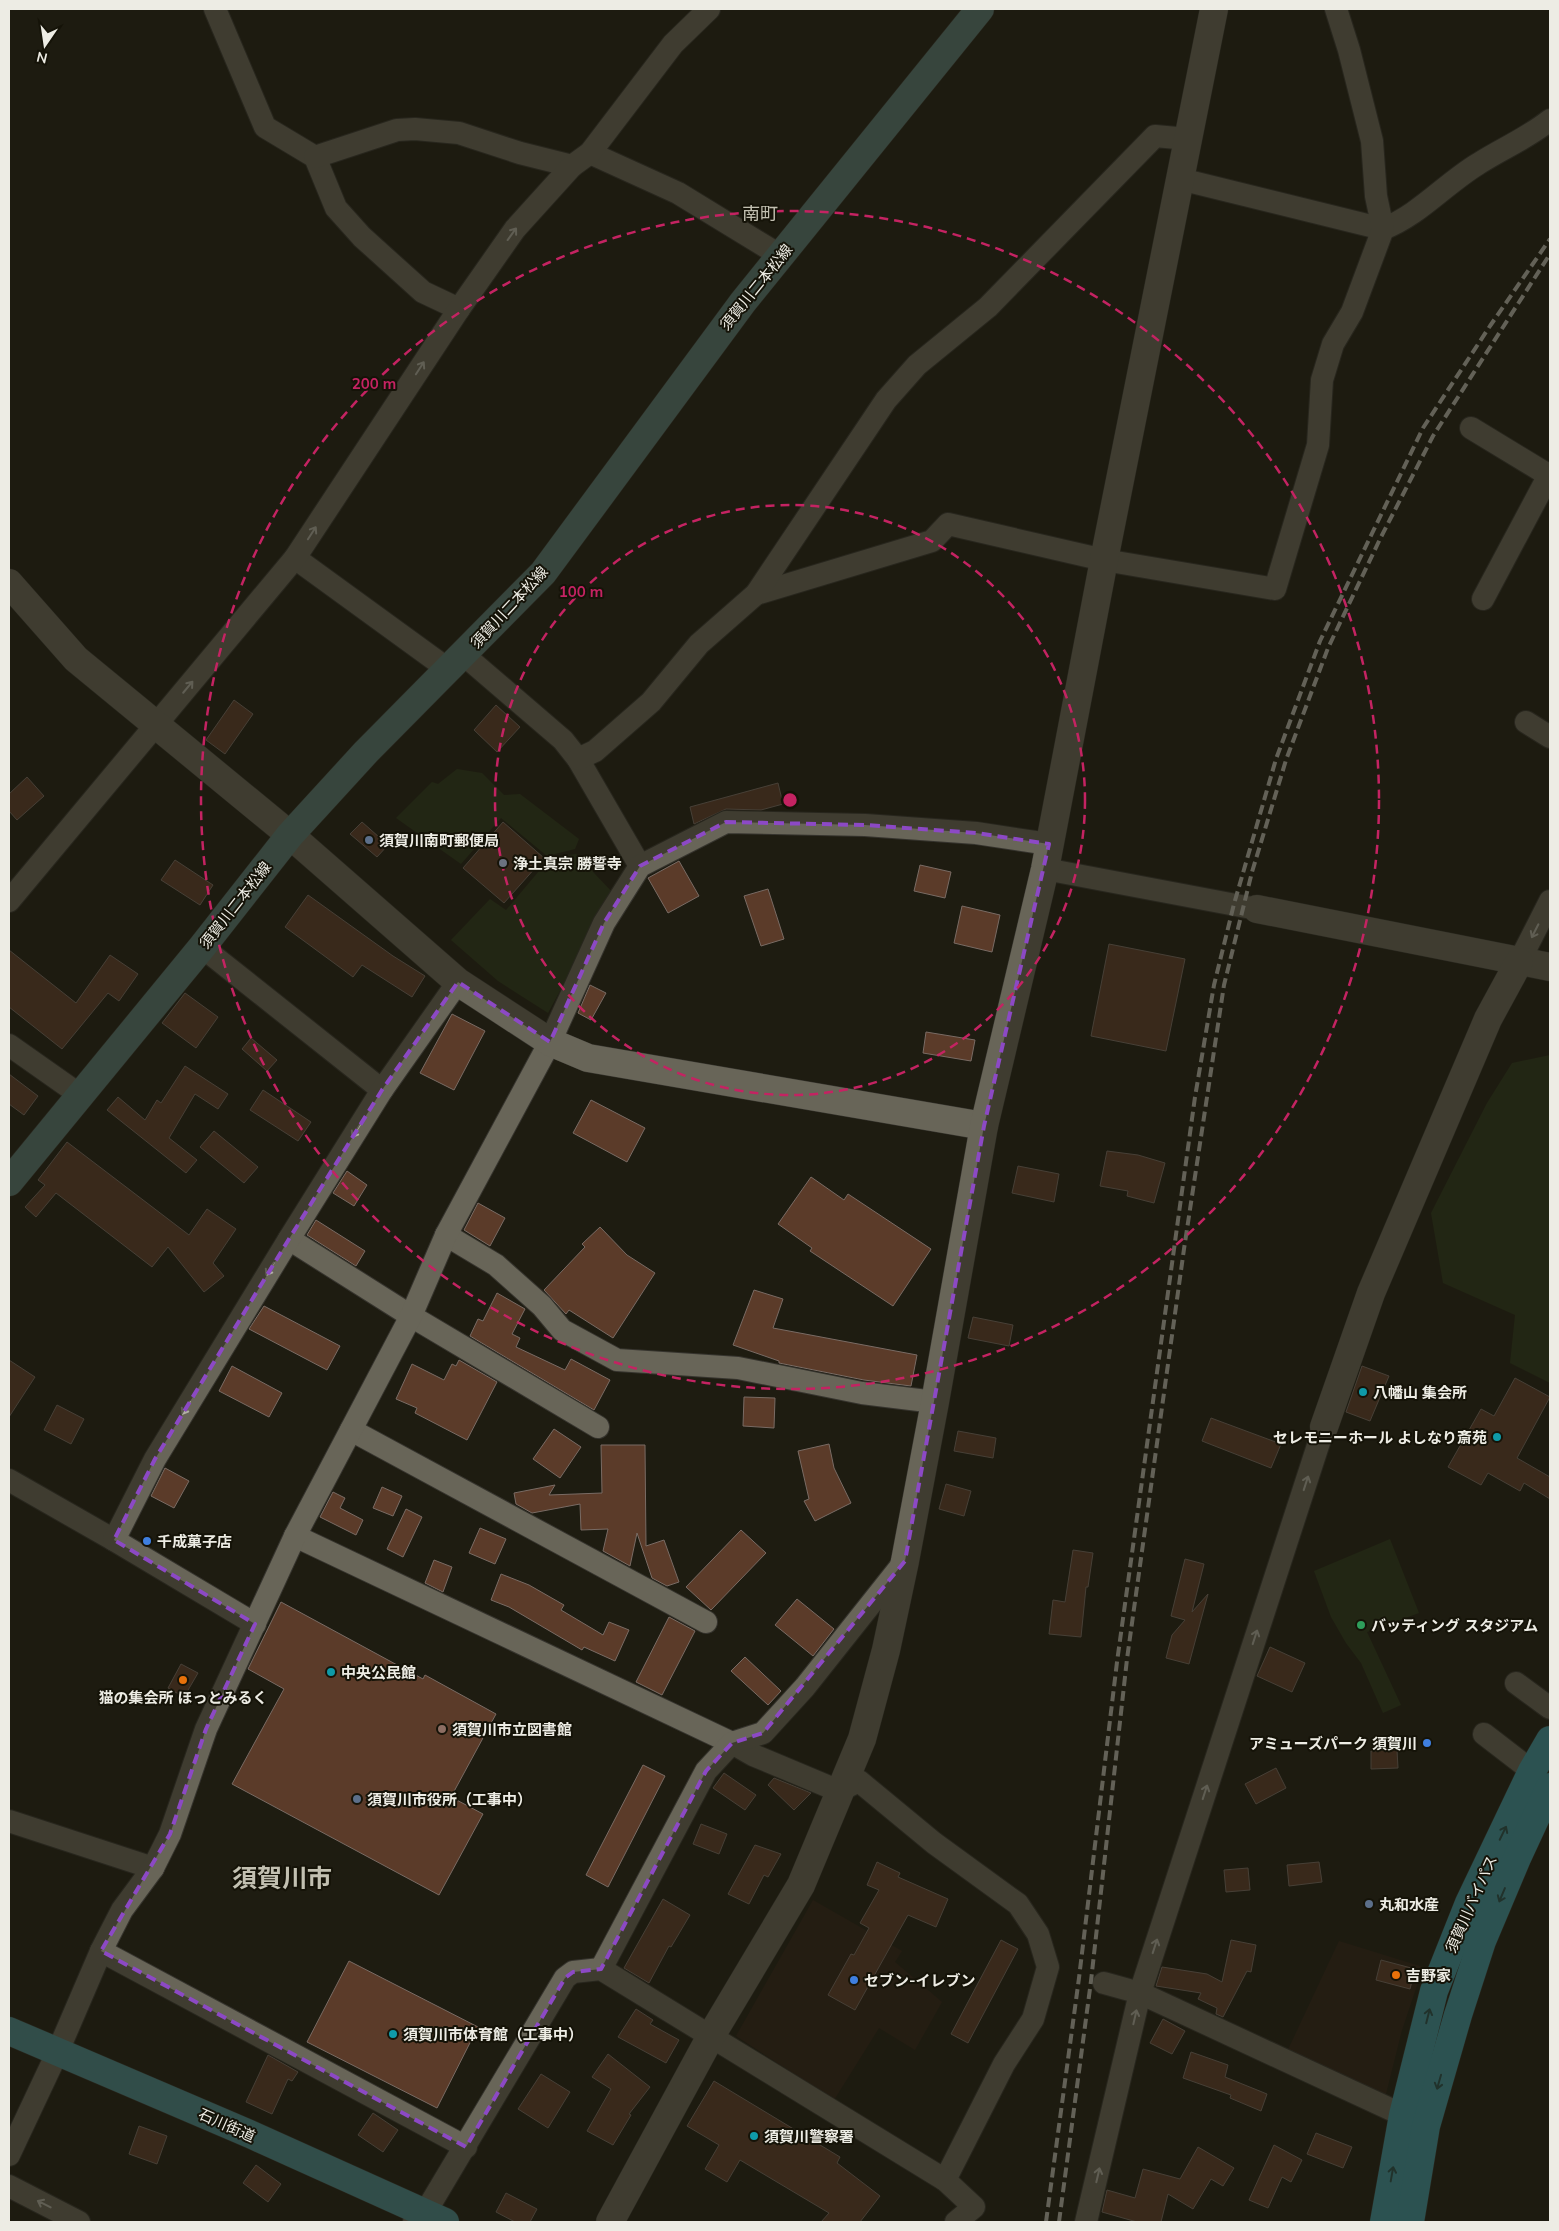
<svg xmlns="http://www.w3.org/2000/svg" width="1559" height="2231" font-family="Mulish,'Noto Sans JP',sans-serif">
	<rect width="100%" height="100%" fill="#1e1c11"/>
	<g fill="#2e1f15">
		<polygon points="813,1900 902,1951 895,1962 942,2002 915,2050 879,2028 834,2100 736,2036"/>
		<polygon points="1339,1941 1423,1967 1402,2030 1384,2102 1286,2054"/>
	</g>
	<g fill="#293419">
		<polygon points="457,769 482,773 504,795 520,794 579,839 575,849 547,856 501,818 461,864 396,818 432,782 438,784"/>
		<polygon points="576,854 613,893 548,1013 498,981 451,940 490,899 506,910 550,858"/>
		<polygon points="1550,1055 1550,1383 1510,1363 1515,1315 1443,1283 1431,1213 1487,1103 1512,1063"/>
		<polygon points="1390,1539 1419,1613 1367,1632 1401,1705 1383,1713 1361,1663 1346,1643 1331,1617 1314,1571"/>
	</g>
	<g fill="#5b3b29" stroke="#796b64">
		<polygon points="234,700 253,714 225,754 206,740"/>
		<polygon points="496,705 520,727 497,752 474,730"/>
		<polygon points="27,777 44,796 17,820 9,811 9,794"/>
		<polygon points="778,783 783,804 761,810 726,809 694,824 690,807"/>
		<polygon points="362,822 388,845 377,857 350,834"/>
		<polygon points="503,822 544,858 504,903 463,868"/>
		<polygon points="175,860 213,885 200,905 161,880"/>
		<polygon points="679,861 699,896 668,913 648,878"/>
		<polygon points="920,865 951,872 945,898 914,891"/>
		<polygon points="768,889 784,939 761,946 744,896"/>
		<polygon points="308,895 393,956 425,976 412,997 362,965 353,977 285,927"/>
		<polygon points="962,906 1000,915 992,952 954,943"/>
		<polygon points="1109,944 1185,959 1166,1051 1091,1036"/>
		<polygon points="9,950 76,1003 110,955 138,974 119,1001 108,993 62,1049 9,1007"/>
		<polygon points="590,985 606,993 591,1020 578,1013"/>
		<polygon points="185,993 218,1017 196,1048 162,1023"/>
		<polygon points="452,1014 485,1031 454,1090 420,1073"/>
		<polygon points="926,1032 975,1040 971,1061 923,1053"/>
		<polygon points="251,1038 277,1060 267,1071 242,1049"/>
		<polygon points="185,1066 228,1094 218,1109 195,1094 169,1138 197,1160 186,1173 107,1110 118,1097 145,1120 157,1100 161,1103"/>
		<polygon points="9,1074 38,1096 24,1115 9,1104"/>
		<polygon points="263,1090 311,1122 298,1141 250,1110"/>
		<polygon points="591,1100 645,1128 627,1162 573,1133"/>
		<polygon points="214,1131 258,1167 244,1183 200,1147"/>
		<polygon points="67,1142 189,1235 207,1209 236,1229 213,1263 224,1276 204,1292 168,1247 152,1267 56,1193 36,1217 25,1207 45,1185 38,1180"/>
		<polygon points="1107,1151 1138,1155 1165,1163 1154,1203 1127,1196 1128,1191 1100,1186"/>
		<polygon points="1018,1166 1059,1174 1054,1202 1012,1193"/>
		<polygon points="347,1171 367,1185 354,1206 333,1193"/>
		<polygon points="811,1177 844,1200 848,1194 931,1249 893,1306 810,1251 812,1248 778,1224"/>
		<polygon points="478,1203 505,1218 490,1246 464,1230"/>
		<polygon points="316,1220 365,1251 356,1266 307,1235"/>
		<polygon points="600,1227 627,1255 655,1273 613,1338 569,1310 566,1314 544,1290 585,1247 582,1244"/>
		<polygon points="754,1290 783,1299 773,1328 917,1355 911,1386 864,1380 779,1363 779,1361 733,1345"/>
		<polygon points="497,1293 525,1309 512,1334 520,1338 516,1347 565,1370 571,1359 610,1380 594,1410 470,1336 478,1319 483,1321"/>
		<polygon points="264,1306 340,1346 327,1370 249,1329"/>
		<polygon points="973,1317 1013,1325 1009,1346 968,1338"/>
		<polygon points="9,1360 35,1377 9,1417"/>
		<polygon points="459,1360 497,1382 467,1440 415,1413 417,1408 396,1399 412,1364 444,1380 452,1364 456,1366"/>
		<polygon points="232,1366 282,1393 269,1417 219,1391"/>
		<polygon points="1362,1366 1389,1376 1370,1421 1346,1412"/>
		<polygon points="1515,1378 1550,1397 1517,1458 1550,1477 1550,1499 1524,1483 1520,1491 1488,1473 1481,1485 1448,1467 1481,1409 1494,1416"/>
		<polygon points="744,1397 775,1398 774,1428 743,1426"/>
		<polygon points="57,1405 84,1419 71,1444 44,1430"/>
		<polygon points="1211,1418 1281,1444 1271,1468 1202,1441"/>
		<polygon points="554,1429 581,1447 560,1478 533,1459"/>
		<polygon points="958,1431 996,1438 993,1458 954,1451"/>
		<polygon points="829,1444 834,1468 851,1503 815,1521 804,1501 809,1499 798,1451"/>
		<polygon points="601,1445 645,1445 646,1546 664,1540 679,1582 667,1586 652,1578 637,1533 630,1566 603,1551 608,1529 581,1530 580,1504 532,1513 516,1504 514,1493 555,1485 549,1495 602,1493"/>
		<polygon points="165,1468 189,1481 174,1508 151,1496"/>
		<polygon points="946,1484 971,1491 964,1516 939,1509"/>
		<polygon points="382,1487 402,1496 393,1516 373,1508"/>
		<polygon points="333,1492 345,1498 340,1508 363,1520 356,1535 320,1517"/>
		<polygon points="406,1509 422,1517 403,1557 387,1549"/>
		<polygon points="480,1528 506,1539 495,1564 469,1553"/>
		<polygon points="741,1530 766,1553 711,1610 686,1587"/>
		<polygon points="1073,1550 1093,1553 1088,1587 1086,1587 1081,1637 1049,1634 1053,1600 1065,1602"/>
		<polygon points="1185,1559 1204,1564 1192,1612 1208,1594 1189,1664 1166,1658 1172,1635 1185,1620 1171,1616"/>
		<polygon points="434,1560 452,1567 443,1592 425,1583"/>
		<polygon points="501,1574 529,1585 564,1605 561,1610 603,1635 609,1622 629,1630 615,1661 584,1647 582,1650 509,1607 491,1600"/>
		<polygon points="797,1599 834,1629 813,1656 775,1625"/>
		<polygon points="281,1602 423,1679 425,1675 496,1714 451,1797 483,1814 439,1895 232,1784 284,1689 248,1669"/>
		<polygon points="669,1617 695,1631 662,1695 636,1682"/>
		<polygon points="1270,1647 1305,1663 1292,1692 1257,1676"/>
		<polygon points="745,1657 781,1691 768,1705 731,1671"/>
		<polygon points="181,1664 198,1673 184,1697 168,1688"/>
		<polygon points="1397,1750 1398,1768 1371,1769 1371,1751"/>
		<polygon points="643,1765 665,1776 608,1887 586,1875"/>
		<polygon points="1276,1768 1286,1788 1256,1804 1245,1784"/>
		<polygon points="724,1773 756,1795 745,1810 713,1788"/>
		<polygon points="774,1778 811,1793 794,1810 768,1785"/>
		<polygon points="701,1824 727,1834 719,1854 693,1844"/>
		<polygon points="755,1845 781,1854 768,1877 764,1875 749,1904 728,1894"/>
		<polygon points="877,1862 900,1873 898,1877 948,1899 936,1927 908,1915 855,2010 828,1995 851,1954 854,1955 869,1928 860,1923 879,1890 867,1885"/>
		<polygon points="1319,1862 1322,1882 1289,1886 1287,1865"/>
		<polygon points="1248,1868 1250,1890 1226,1892 1224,1870"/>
		<polygon points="663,1899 690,1915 671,1947 669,1946 649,1983 624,1968"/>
		<polygon points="1001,1940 1018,1949 968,2043 951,2034"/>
		<polygon points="1231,1940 1256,1945 1251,1972 1247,1971 1223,2017 1216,2014 1217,2008 1198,1999 1201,1993 1156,1986 1162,1967 1207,1974 1222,1982"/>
		<polygon points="1381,1960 1415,1969 1410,1989 1376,1980"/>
		<polygon points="349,1961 478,2027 437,2108 307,2042"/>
		<polygon points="636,2009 653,2020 650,2024 679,2040 666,2063 618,2037"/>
		<polygon points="1163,2019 1185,2031 1172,2054 1150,2043"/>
		<polygon points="1191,2052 1228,2065 1225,2077 1267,2094 1261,2111 1230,2098 1231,2095 1183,2078"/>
		<polygon points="608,2054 650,2087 629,2114 631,2115 613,2145 587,2131 611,2089 592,2077"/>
		<polygon points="268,2055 298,2072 292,2081 288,2079 272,2114 246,2102"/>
		<polygon points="541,2074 570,2092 548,2128 518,2109"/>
		<polygon points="714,2081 840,2157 837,2163 880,2196 860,2222 821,2222 829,2213 740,2160 727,2182 705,2169 719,2145 687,2126"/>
		<polygon points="373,2113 398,2130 383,2152 358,2135"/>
		<polygon points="139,2126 167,2136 157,2164 129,2154"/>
		<polygon points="1316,2133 1352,2147 1343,2168 1307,2154"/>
		<polygon points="1274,2145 1302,2160 1291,2182 1282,2177 1268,2208 1249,2200"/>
		<polygon points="1198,2147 1234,2168 1223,2186 1211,2179 1193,2209 1168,2194 1161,2222 1137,2222 1102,2212 1107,2190 1135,2198 1143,2169 1180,2179"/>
		<polygon points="256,2165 281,2184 268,2202 243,2183"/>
		<polygon points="506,2193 537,2209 530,2222 515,2222 496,2212"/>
	</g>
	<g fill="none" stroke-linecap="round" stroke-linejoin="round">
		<g stroke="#36342e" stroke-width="24">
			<g id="minor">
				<polyline points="215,9 265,127 315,157 336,208 362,237 423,292 459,309"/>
				<polyline points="590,153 678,193 781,256"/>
				<polyline points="315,157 397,130 415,129 459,133 520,153 572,166"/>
				<path d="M 1180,179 L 1383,229 C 1419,215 1445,184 1478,164 C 1503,148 1526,139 1550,120"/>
				<polyline points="1471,428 1550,476"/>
				<polyline points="295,558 449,670"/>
				<polyline points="756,594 932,541 948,524 1104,560 1275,589 1318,445 1322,380 1333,344 1352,312 1383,229 1376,196 1372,141 1349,50 1336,9"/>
				<polyline points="1483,599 1549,475"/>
				<polyline points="464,655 563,740 578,759 640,866"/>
				<polyline points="1526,722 1550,737"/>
				<polyline points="578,759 595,751 651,702 699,644 756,594 886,400 917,365 988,307 1155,136 1188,139"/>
				<polyline points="1045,869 1257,909"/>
				<polyline points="9,901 295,558 459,309 515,229 572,166 590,153 673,44 709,9"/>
				<polyline points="202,947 382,1090"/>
				<polyline points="1519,962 1550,901"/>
				<polyline points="9,1045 80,1095"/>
				<polyline points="446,1235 496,1265 542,1306 562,1330 617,1360 738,1368 862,1393 935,1402"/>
				<polyline points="289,1239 411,1316 598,1427"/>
				<polyline points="351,1430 706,1622"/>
				<polyline points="9,1480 114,1540 255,1624"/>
				<polyline points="295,1536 732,1743 753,1755 839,1791 859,1781 934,1843 1018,1904 1038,1934 1048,1967 1033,2019 1004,2064 945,2180"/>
				<polyline points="114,1540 155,1459 289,1239 382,1090 458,982"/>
				<polyline points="1516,1683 1550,1708"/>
				<polyline points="1484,1734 1532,1771"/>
				<polyline points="9,1821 153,1868"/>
				<polyline points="101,1951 466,2147"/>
				<polyline points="601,1969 706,1771 732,1743 763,1733 805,1687 905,1561"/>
				<polyline points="1104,1983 1140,1993 1418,2122"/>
				<polyline points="9,2155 58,2051 101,1951 122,1910 153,1868 170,1834 206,1729 295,1536 411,1316 446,1235 550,1042 604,923 640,866 726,822 865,825 976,833 1049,844"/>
				<polyline points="9,2186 79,2222"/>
				<polyline points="414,2222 425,2213 565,1978 573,1972 601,1969 945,2180 974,2207 956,2222"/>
				<polyline points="1086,2222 1140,1993 1324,1427"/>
			</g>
		</g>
		<g stroke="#36342e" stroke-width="29">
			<g id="tertiary">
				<polyline points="9,583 76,659 290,835 458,982 550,1042 588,1058 984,1126"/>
				<polyline points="1257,909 1550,967"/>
				<polyline points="1324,1427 1371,1293 1488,1019 1519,962"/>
				<polyline points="610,2222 711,2036 801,1885 862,1739 886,1650 905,1561 935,1402 984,1126 1045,869 1104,560 1214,9"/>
			</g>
		</g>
		<g stroke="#36342e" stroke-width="29">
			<polyline id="secondary" points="9,1182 202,947 290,835 366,752 543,573 743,302 980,9"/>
		</g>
		<g stroke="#36342e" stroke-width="29">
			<polyline id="primary" points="9,2031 252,2135 445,2222"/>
		</g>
		<g stroke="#36342e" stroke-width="29">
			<g id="trunk">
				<polyline points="1384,2222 1403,2115 1434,1991 1469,1903 1532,1771 1550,1740"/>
				<polyline points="1410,2222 1426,2126 1458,2015 1482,1941 1517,1858 1550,1787"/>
			</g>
		</g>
		<use href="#minor" stroke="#686558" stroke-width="22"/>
		<use href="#tertiary" stroke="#686558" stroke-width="28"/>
		<use href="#secondary" stroke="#587873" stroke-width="28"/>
		<use href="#primary" stroke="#498a8f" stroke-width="28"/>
		<use href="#trunk" stroke="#3e96a1" stroke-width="28"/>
		<g stroke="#b8b7ae" stroke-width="4" stroke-dasharray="10 5" stroke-linecap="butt">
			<polyline points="1046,2222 1079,1978 1117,1662 1195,1097 1214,985 1234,904 1276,759 1320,641 1423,428 1490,326 1550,239"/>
			<polyline points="1059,2222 1091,1981 1127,1659 1184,1249 1224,985 1252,872 1286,760 1328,648 1380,539 1433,436 1550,254"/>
		</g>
	</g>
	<defs><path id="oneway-shaft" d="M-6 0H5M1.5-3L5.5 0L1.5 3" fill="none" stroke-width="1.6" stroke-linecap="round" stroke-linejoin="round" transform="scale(1.25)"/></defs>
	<g stroke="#b1afa5">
		<use href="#oneway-shaft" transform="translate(512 234) rotate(-54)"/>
		<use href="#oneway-shaft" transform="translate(420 368) rotate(-57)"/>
		<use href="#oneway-shaft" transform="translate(312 533) rotate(-57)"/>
		<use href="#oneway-shaft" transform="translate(188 687) rotate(-50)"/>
		<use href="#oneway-shaft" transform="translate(1535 931) rotate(117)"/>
		<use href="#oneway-shaft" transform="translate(356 1131) rotate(122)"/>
		<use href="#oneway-shaft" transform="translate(270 1269) rotate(121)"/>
		<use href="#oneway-shaft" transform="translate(186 1408) rotate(121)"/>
		<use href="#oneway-shaft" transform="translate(1306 1483) rotate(-72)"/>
		<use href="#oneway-shaft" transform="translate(1255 1637) rotate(-72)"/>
		<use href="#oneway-shaft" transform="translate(1205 1792) rotate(-72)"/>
		<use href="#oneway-shaft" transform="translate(1155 1946) rotate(-72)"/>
		<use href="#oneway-shaft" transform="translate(1135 2017) rotate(-77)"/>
		<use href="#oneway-shaft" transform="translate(1098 2175) rotate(-77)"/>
		<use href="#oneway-shaft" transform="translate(44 2204) rotate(-153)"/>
	</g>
	<g stroke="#274e4d">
		<use href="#oneway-shaft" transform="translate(1503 1833) rotate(-64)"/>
		<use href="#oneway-shaft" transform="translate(1502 1895) rotate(113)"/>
		<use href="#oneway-shaft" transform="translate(1428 2016) rotate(-76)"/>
		<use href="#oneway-shaft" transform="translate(1439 2082) rotate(106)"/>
		<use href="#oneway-shaft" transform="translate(1392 2174) rotate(-80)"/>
	</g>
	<path d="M0 0H1559V2231H0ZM 726,822 L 865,825 L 976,833 L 1049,844 L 984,1126 L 905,1561 L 763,1733 L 732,1743 L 706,1771 L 601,1969 L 573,1972 L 565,1978 L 466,2147 L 101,1951 L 170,1834 L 206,1729 L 255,1624 L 114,1540 L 155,1459 L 289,1239 L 382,1090 L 458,982 L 550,1042 L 604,923 L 640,866 Z" fill="#1e1c11" fill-opacity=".55" fill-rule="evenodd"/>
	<path fill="none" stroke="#8c49c5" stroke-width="4" stroke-dasharray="10 6" stroke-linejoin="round" d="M 726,822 L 865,825 L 976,833 L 1049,844 L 984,1126 L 905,1561 L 763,1733 L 732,1743 L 706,1771 L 601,1969 L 573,1972 L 565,1978 L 466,2147 L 101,1951 L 170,1834 L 206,1729 L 255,1624 L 114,1540 L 155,1459 L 289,1239 L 382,1090 L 458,982 L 550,1042 L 604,923 L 640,866 Z"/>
	<g fill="none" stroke="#c42362" stroke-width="2.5" stroke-dasharray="9 6">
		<circle cx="790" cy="800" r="295"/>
		<circle cx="790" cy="800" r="589"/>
	</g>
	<g fill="#5c6f8a" stroke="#151308" stroke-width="2">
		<circle cx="369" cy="840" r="5"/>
		<circle cx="357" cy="1799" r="5"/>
		<circle cx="1369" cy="1904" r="5"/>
	</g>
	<circle fill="#6b7280" stroke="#151308" stroke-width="2" cx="503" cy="863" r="5"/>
	<g fill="#0f9aa8" stroke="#151308" stroke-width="2">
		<circle cx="1363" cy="1392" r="5"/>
		<circle cx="1497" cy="1437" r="5"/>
		<circle cx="331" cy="1672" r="5"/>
		<circle cx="393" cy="2034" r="5"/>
		<circle cx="754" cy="2136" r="5"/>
	</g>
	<g fill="#3f7fe0" stroke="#151308" stroke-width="2">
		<circle cx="147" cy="1541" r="5"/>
		<circle cx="1427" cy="1743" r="5"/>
		<circle cx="854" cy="1980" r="5"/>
	</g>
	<circle fill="#2e9e5b" stroke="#151308" stroke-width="2" cx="1361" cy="1625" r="5"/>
	<g fill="#e8710a" stroke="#151308" stroke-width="2">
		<circle cx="183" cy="1680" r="5"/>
		<circle cx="1396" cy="1975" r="5"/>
	</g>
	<circle fill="#8d6e63" stroke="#151308" stroke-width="2" cx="442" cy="1729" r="5"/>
	<g text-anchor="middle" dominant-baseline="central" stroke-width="4" stroke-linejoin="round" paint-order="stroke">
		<g font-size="15" fill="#edece4" stroke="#151308">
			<text transform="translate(756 287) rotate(-51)">須賀川二本松線</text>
			<text transform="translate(509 607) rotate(-47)">須賀川二本松線</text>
			<text transform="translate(235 905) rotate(-52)">須賀川二本松線</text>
			<text transform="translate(1471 1904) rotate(-66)">須賀川バイパス</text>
			<text transform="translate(227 2125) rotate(24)">石川街道</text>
		</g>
		<g font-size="15" font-weight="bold" fill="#edece4" stroke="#151308" text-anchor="start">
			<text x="379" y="840">須賀川南町郵便局</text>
			<text x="513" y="863">浄土真宗 勝誓寺</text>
			<text x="1373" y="1392">八幡山 集会所</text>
			<text x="1487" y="1437" text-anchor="end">セレモニーホール よしなり斎苑</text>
			<text x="157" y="1541">千成菓子店</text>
			<text x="1371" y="1625">バッティング スタジアム</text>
			<text x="341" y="1672">中央公民館</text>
			<text x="183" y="1697" text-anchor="middle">猫の集会所 ほっとみるく</text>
			<text x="452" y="1729">須賀川市立図書館</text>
			<text x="1417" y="1743" text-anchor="end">アミューズパーク 須賀川</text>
			<text x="367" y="1799">須賀川市役所（工事中）</text>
			<text x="1379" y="1904">丸和水産</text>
			<text x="1406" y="1975">吉野家</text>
			<text x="864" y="1980">セブン-イレブン</text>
			<text x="403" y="2034">須賀川市体育館（工事中）</text>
			<text x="764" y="2136">須賀川警察署</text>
		</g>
		<g font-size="18" fill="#c2c0b1" stroke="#151308">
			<text x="760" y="213">南町</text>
		</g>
		<g font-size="25" font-weight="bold" fill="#c2c0b1" stroke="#151308">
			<text x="282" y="1877">須賀川市</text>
		</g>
	</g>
	<circle cx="790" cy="800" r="8" fill="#c42362" stroke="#151308" stroke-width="2.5"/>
	<g font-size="15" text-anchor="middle" font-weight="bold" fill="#c42362" stroke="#151308" stroke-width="4" stroke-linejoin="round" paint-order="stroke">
		<text x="374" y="389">200 m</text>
		<text x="581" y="597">100 m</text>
	</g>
	<rect width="1559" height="2231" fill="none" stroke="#edece4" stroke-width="20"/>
	<g transform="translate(45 45) rotate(193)" stroke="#151308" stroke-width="4" paint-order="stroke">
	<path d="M0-4L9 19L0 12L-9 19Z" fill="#edece4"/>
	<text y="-8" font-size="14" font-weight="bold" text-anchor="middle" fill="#edece4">N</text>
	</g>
</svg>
